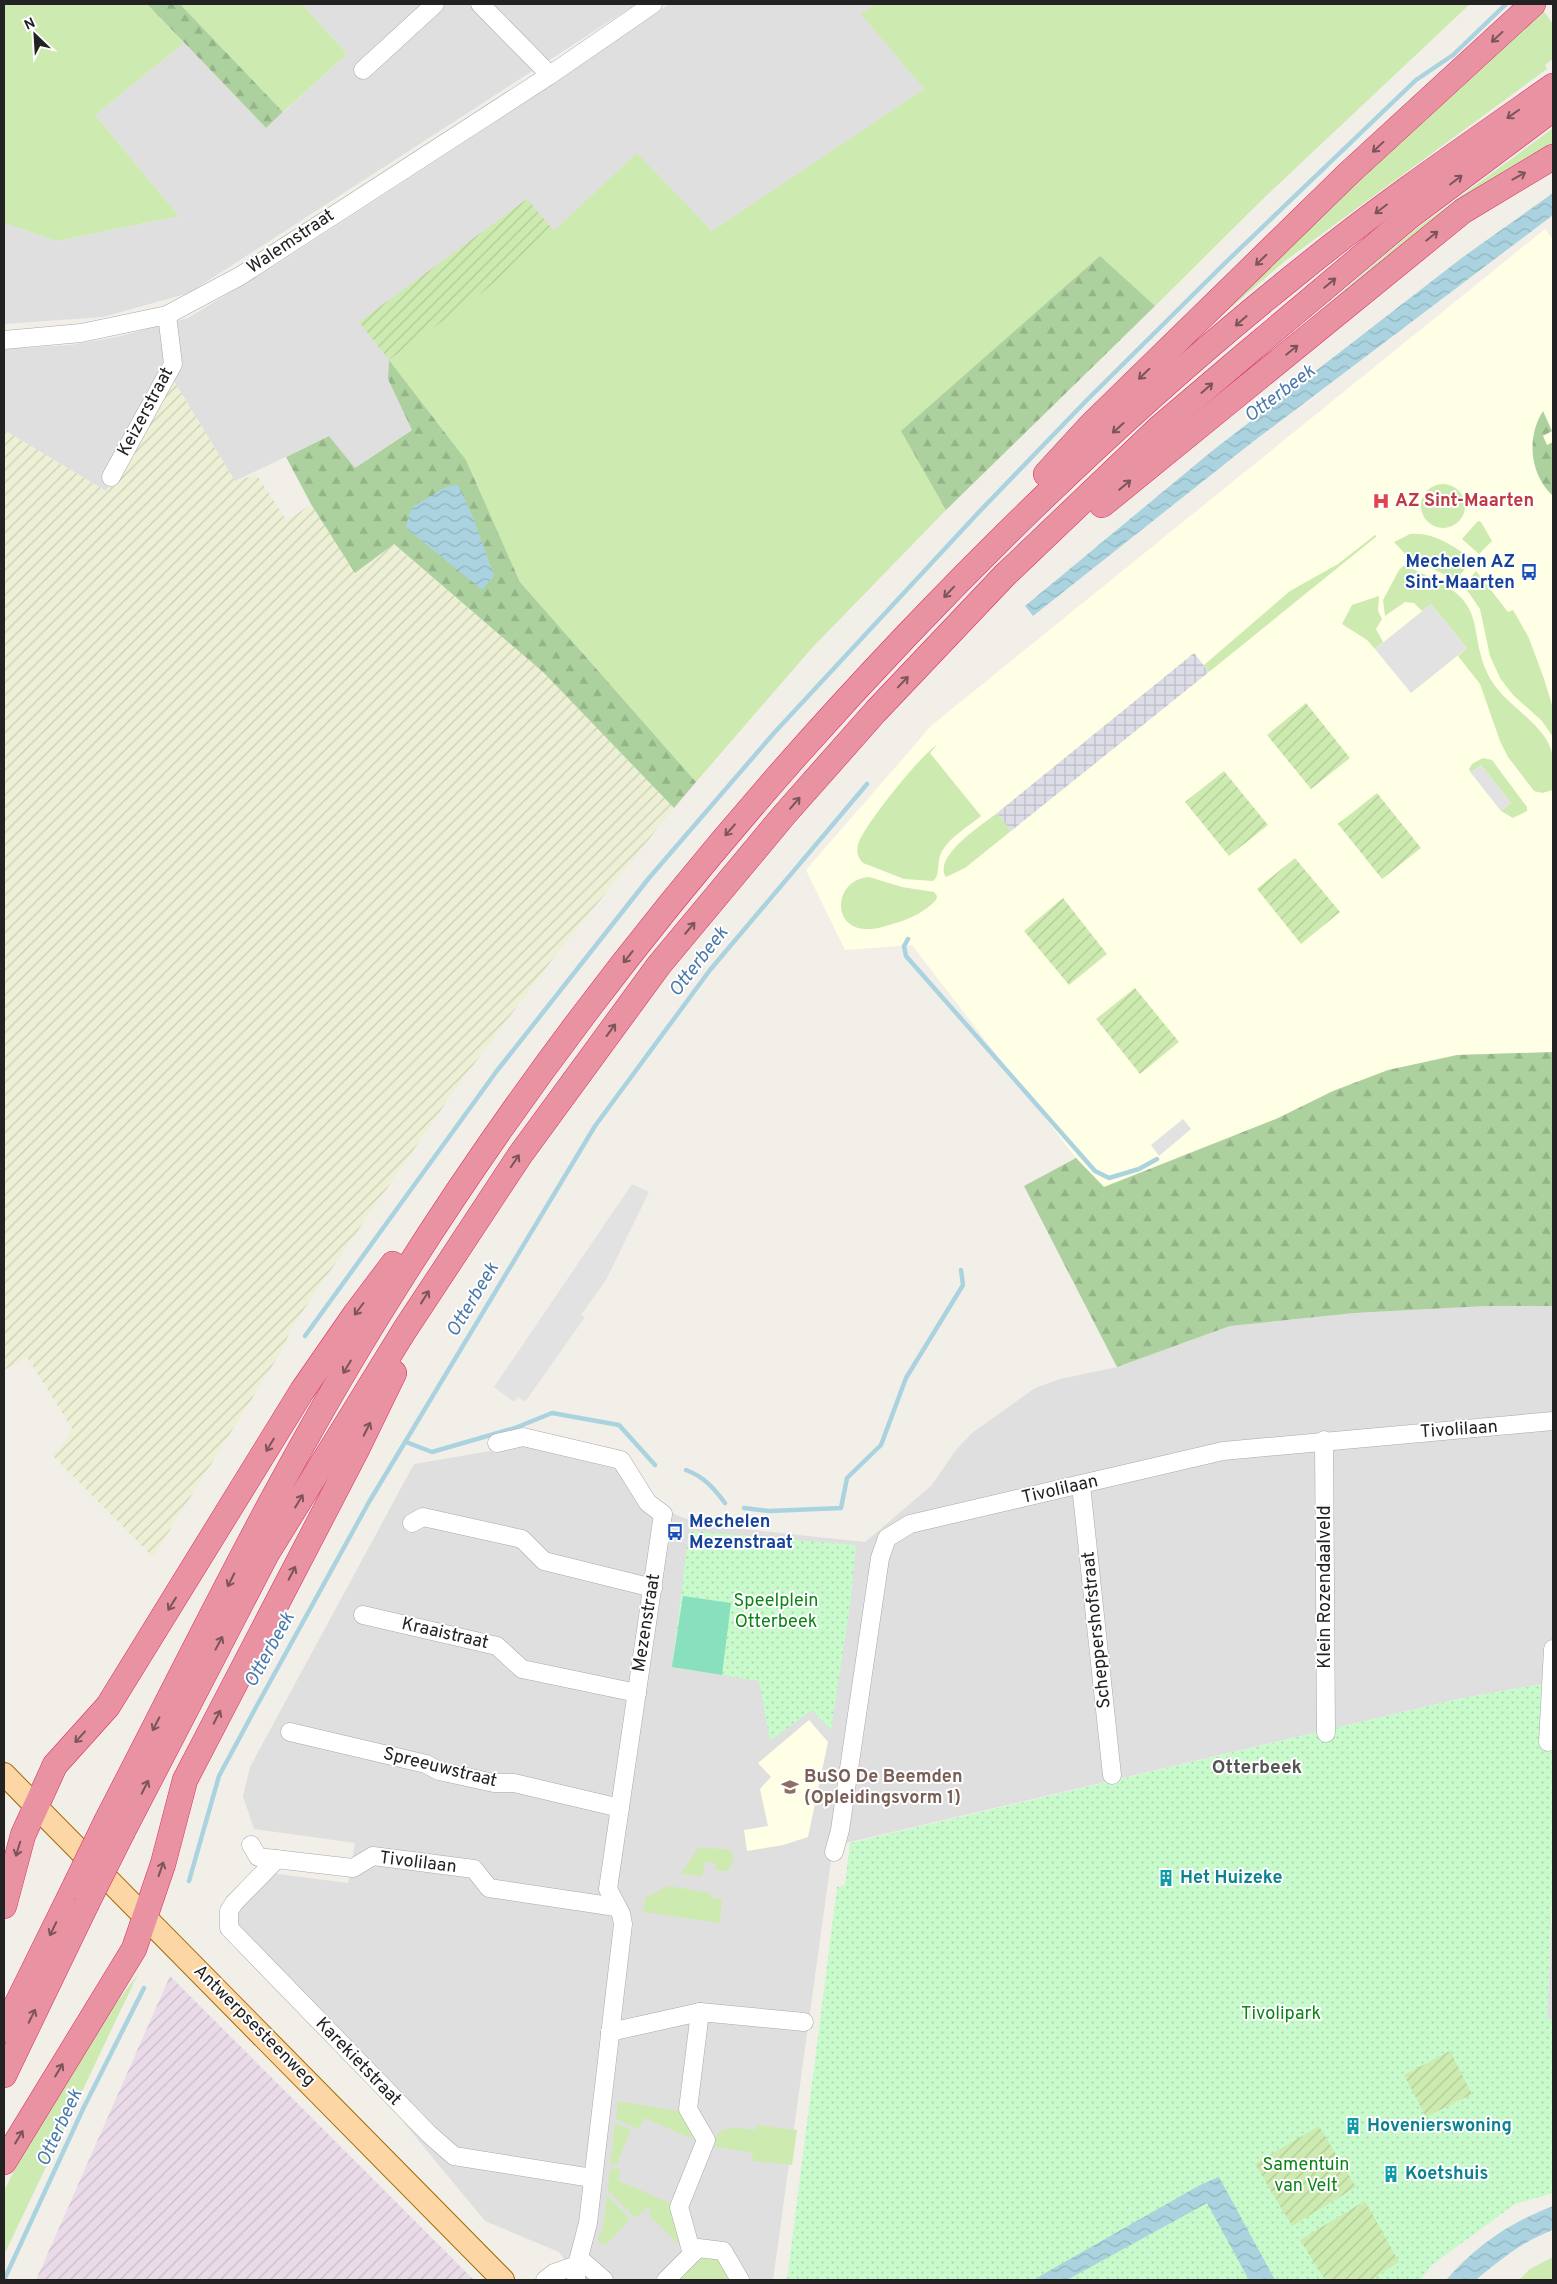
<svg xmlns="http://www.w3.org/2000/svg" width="1557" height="2284" font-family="Overpass,sans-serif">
	<defs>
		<pattern id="industrial-furrows" width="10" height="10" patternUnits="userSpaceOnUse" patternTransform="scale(1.25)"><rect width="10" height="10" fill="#ebdbe8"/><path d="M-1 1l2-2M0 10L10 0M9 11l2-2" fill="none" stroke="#c9bcc7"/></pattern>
		<pattern id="farmland-furrows" width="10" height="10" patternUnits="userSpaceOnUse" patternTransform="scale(1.25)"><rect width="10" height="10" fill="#eef0d5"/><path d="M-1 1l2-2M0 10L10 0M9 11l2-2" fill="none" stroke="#ccceb7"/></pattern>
		<pattern id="forest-firs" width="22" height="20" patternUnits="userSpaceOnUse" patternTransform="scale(1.25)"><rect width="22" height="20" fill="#add19e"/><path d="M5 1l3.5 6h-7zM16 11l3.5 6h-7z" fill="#95b388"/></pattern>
		<pattern id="park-dots" width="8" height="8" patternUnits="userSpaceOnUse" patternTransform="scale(1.25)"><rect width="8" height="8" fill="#c8facc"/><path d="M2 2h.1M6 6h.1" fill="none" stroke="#acd6af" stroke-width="1.8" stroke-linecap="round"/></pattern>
		<pattern id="garden-furrows" width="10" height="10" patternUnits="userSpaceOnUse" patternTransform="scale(1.25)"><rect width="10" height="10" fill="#cdebb0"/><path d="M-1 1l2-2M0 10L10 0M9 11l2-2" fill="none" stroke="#b0c997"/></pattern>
		<pattern id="plaza-grid" width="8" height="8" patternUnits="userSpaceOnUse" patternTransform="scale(1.25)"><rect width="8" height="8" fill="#dddde8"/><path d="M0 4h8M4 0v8" fill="none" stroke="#bdbdc7"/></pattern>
		<pattern id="water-waves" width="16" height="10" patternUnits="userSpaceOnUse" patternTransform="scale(1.25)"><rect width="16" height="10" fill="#aad3df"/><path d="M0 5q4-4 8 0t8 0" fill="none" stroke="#92b5bf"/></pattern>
	</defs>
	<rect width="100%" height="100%" fill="#f2efe9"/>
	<g fill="#e0dfdf">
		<polygon points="302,4 636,4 189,293 103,317 4,324 4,223 57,241 179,216 95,115 184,43 266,128 347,54"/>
		<polygon points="669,4 875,4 862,14 924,89 712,231 637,154 509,273 388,379 413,429 355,468 329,436 235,481 174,381 106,491 4,430 4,349 70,345 117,337 188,318 285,259 491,125"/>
		<polygon points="1486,1306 1553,1306 1553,1682 1458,1699 833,1846 773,2280 579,2280 559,2252 485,2221 300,1997 241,1936 232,1916 270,1873 348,1883 355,1843 254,1829 243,1796 250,1767 414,1464 521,1446 621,1470 676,1515 704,1525 865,1542 931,1486 956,1450 972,1433 1035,1388 1060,1379 1117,1367 1230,1326 1355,1313"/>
		<polygon points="1553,1894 1553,2020 1547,2019"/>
	</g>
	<polygon fill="url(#industrial-furrows)" points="170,1976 474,2280 36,2280"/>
	<g fill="#ffffe5">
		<polygon points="1545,229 1553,240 1553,1052 1457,1055 1333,1091 1276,1119 1104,1187 1076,1158 912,945 845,950 806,870 932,725"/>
		<polygon points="809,1720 828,1742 808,1837 783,1845 747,1851 744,1830 768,1826 760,1789 771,1777 758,1763"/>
	</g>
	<polygon fill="url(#farmland-furrows)" points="174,381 235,481 257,475 287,521 311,504 355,572 393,544 543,672 674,808 555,956 456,1088 291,1328 284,1347 153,1557 53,1456 73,1430 27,1357 4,1370 4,430 106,491"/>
	<g fill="#cdebb0">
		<polygon points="4,4 147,4 184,43 95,115 179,216 57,241 4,223"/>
		<polygon points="180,4 302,4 347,54 283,112"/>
		<polygon points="875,4 1470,4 1267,195 1155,306 1100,257 902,431 946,510 811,649 696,782 520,582 466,460 389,360 509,273 637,153 712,231 924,89 861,14"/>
		<polygon points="1543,10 1553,24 1553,59 1545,65 1547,69 1285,261 1162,367 1349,188"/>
		<polygon points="1553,128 1553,145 1176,434 1412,232"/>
		<circle cx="1443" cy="506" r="22"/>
		<polygon points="1478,521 1481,522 1492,541 1479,554 1462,539"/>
		<path d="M 1410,534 C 1434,532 1455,547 1473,560 L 1458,577 L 1453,579 L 1407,556 L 1394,542 Z"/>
		<polygon points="1375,535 1377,536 1209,672 1204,665 1290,591 1338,564"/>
		<path d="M 1403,566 C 1412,567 1422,574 1431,578 C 1493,606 1464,636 1493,683 C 1509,708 1547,725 1553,756 C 1555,766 1553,779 1553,790 L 1542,793 L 1534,791 L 1508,757 L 1500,741 L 1480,684 L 1458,656 L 1467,648 L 1431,604 L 1422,611 L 1414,603 L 1405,602 L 1385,616 L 1383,600 L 1399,570 Z"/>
		<polygon points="1476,571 1508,612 1513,610 1529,638 1544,679 1553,708 1553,737 1542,721 1513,695 1500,678 1490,656 1480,609 1464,586"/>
		<polygon points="1379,596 1378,611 1382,619 1376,629 1383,642 1375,649 1367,640 1342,624 1352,605"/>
		<path d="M 937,745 L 930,753 L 981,816 C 969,826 950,837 942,851 C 936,861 941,875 933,881 L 904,879 L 863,863 C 858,858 856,852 858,845 C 860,830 923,752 937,745 Z"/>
		<polygon points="1483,758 1492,760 1527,807 1527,811 1513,818 1501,811 1511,803 1481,765 1471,773 1469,769 1472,764"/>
		<path d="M 997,813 L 1011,831 L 965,868 L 946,877 C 933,856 982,825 997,813 Z"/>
		<path d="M 869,877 L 902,887 L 934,892 L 937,896 L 936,900 C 926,911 910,919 896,923 C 886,926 875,930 865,929 C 832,928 833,880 869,877 Z"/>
		<polygon points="699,1847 732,1850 733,1861 728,1871 715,1870 716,1863 705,1862 702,1876 681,1874"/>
		<polygon points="668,1886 711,1893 710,1898 722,1899 720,1923 643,1912 645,1898"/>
		<polygon points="138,1974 4,2255 4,2191 38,2122 75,2059"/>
		<polygon points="618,2101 679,2111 698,2137 686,2136 644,2118 639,2129 616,2119"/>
		<polygon points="615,2123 631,2129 617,2164 610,2165"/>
		<path d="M 757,2125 L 797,2130 L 792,2165 L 752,2161 L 753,2153 L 713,2146 C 716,2123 738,2128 755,2130 Z"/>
		<polygon points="621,2168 618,2180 672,2204 683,2249 649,2215 651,2212 647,2207 636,2218 608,2190 610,2169"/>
		<polygon points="607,2195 630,2219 606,2245 598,2242 599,2234 602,2234"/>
		<polygon points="705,2256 718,2258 731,2280 679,2280"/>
		<polygon points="1553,2257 1553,2280 1519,2280 1530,2269"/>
	</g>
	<g fill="url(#forest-firs)">
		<polygon points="147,4 180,4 283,112 266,128"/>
		<polygon points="1100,256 1155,306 946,510 901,431"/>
		<polygon points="389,360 466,460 520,582 696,782 674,808 543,672 394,544 355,573 311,504 286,457 329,436 355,468 412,430 388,379"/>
		<path d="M 1543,411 L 1552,431 L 1543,436 L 1547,445 L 1553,442 L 1553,496 C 1530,475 1526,437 1543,411 Z"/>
		<polygon points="1553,1052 1553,1306 1486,1306 1355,1313 1230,1326 1117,1367 1024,1186 1076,1158 1104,1187 1276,1119 1333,1091 1388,1070 1457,1055"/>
	</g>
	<g fill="url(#park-dots)">
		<polygon points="689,1531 856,1545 850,1606 831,1730 812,1710 770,1741 759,1681 672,1667"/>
		<polygon points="1553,1682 1553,1876 1547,2019 1553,2020 1553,2193 1515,2204 1432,2265 1420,2280 787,2280 837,1887 845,1885 850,1843 1458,1699"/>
	</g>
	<g fill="url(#garden-furrows)">
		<polygon points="527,199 554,231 509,273 389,360 359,322"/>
		<polygon points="1306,703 1350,758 1311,789 1267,735"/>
		<polygon points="1224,771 1268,825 1229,856 1185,802"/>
		<polygon points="1377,793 1421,848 1382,879 1338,824"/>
		<polygon points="1295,858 1340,912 1301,944 1257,889"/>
		<polygon points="1063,898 1107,954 1069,985 1024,931"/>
		<polygon points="1135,988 1179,1042 1140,1074 1096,1019"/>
		<polygon points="1450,2051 1472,2094 1426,2117 1404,2075"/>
		<polygon points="1319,2126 1356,2187 1292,2226 1255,2164"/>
		<polygon points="1365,2201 1399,2262 1371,2280 1325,2280 1300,2240"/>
	</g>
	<polygon fill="#88e0be" points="683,1596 731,1603 722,1675 672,1667"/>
	<g fill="#e2e2e2">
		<polygon points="1431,604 1467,648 1411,693 1375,649"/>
		<polygon points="1481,765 1511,803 1501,811 1471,773"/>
		<polygon points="1183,1119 1191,1129 1159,1156 1151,1145"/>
		<polygon points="632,1184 649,1192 606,1280 581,1315 585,1317 525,1402 518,1397 514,1402 494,1387"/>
	</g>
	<polygon fill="url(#plaza-grid)" points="1194,653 1209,672 1011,831 997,813"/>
	<g fill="url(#water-waves)">
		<polygon points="1553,193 1553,215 1250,444 1033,616 1025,606 1212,451 1463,257"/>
		<path d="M 458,485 L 473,517 L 494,576 L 482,590 L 406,528 C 411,502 413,507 433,495 C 444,488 444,486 458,485 Z"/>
		<polygon points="1219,2177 1275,2280 1249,2280 1207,2203 1067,2280 1033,2280 1200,2185"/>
		<path d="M 1553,2206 L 1553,2230 C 1523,2241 1500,2260 1476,2280 L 1446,2280 C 1477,2245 1509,2223 1553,2206 Z"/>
	</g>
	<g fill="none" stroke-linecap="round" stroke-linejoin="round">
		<g stroke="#aad3df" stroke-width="4.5">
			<polyline points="908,939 904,946 906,956 1095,1171 1109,1178 1139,1169 1157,1159"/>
			<polyline points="305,1336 496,1072 649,878 774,733 978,513 1086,401 1224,264 1416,80 1453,55 1505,5"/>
			<polyline points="406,1442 432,1452 515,1428 552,1413 619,1425 655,1465"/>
			<path d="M 686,1470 C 704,1477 713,1487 725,1503"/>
			<polyline points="744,1508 769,1511 841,1508 847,1478 881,1445 906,1378 963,1285 961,1270"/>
			<polyline points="189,1881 219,1776 255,1709 369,1502 595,1126 710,970 867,784"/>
			<polyline points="4,2280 83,2109 144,1988"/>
		</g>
		<g stroke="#a9a9a9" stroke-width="19">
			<g id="minor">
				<polyline points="480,4 550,75"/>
				<polyline points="363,70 435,4"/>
				<polyline points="4,340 81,333 167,315 240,276 550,75 653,4"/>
				<polyline points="111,477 173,364 167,315"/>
				<polyline points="1324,1440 1326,1733"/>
				<polyline points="497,1443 523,1437 621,1460 648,1503 663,1514 608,1889 621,1914 623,1924 588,2223 577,2265 576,2280"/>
				<polyline points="1081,1485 1112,1775"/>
				<polyline points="412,1523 423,1517 522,1539 544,1561 653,1588"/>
				<polyline points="363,1615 497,1646 522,1669 637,1693"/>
				<polyline points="290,1732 426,1764 439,1771 494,1783 514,1783 620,1808"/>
				<polyline points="1548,1742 1553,1649"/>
				<polyline points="251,1845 258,1857 353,1868 373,1856 474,1869 489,1888 616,1907"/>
				<polyline points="834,1852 840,1830 880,1558 887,1538 910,1524 1223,1451 1553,1421"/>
				<polyline points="277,1859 234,1903 229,1911 229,1928 429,2134 454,2156 592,2178"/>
				<polyline points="610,2032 700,2012"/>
				<polyline points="692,2254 679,2207 706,2140 688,2109 700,2012 804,2022"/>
				<polyline points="580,2259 604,2280"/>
				<polyline points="545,2280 554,2273 577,2265"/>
				<polyline points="666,2280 698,2248 723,2251 740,2280"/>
			</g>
		</g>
		<g stroke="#a06b00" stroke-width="24">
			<polyline id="major" points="4,1774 503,2280"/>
		</g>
		<g stroke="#dc2a67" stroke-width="26">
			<g id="highway">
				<polyline points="1046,474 1091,425 1349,173 1533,4"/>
				<polyline points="1102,505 1463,211 1553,157"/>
				<path d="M 107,1820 C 195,1650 278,1477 379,1314 C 529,1070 709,843 907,635 C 1028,508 1157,386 1294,276 C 1377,208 1466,147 1553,86"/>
				<polyline points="123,1831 266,1555 404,1331 520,1155 659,965 784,815 876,711 1004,576 1159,428 1246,354 1410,216 1553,109"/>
				<polyline points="4,1906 23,1835 55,1765 108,1706 302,1391 356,1313 393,1264"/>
				<polyline points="4,2030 75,1886"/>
				<polyline points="4,2075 86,1905"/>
				<polyline points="4,2162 134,1949 163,1864 185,1780 356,1451 394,1373"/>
			</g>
		</g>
		<use href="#minor" stroke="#fff" stroke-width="18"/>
		<use href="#major" stroke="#fcd6a4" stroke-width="22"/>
		<use href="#highway" stroke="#e892a2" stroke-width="25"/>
		<g stroke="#dc2a67" stroke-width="26" stroke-linecap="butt">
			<g id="highway-bridge">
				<polyline points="75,1886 107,1820"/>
				<polyline points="86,1905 123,1831"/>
			</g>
		</g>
		<use href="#highway-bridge" stroke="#e892a2" stroke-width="25"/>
	</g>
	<defs><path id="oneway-shaft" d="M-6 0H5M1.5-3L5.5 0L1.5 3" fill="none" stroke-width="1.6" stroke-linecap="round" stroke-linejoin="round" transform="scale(1.25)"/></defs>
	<g stroke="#7b545c">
		<use href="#oneway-shaft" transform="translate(1497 37) rotate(137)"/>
		<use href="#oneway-shaft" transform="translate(1513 114) rotate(145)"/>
		<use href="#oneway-shaft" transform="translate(1378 147) rotate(137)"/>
		<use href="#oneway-shaft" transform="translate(1519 176) rotate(-29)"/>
		<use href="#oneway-shaft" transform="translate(1456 180) rotate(-37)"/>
		<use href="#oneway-shaft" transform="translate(1381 209) rotate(143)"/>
		<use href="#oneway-shaft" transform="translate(1432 236) rotate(-39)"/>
		<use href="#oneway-shaft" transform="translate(1261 260) rotate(136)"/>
		<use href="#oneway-shaft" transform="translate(1330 283) rotate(-40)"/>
		<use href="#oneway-shaft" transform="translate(1241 321) rotate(139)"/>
		<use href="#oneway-shaft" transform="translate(1292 350) rotate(-39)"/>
		<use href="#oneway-shaft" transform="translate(1144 374) rotate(136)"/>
		<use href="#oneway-shaft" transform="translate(1207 388) rotate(-41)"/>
		<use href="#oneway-shaft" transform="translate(1118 428) rotate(138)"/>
		<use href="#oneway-shaft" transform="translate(1125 485) rotate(-40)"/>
		<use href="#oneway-shaft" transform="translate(949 592) rotate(134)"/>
		<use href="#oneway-shaft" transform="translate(903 682) rotate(-46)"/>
		<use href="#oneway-shaft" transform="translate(795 803) rotate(-49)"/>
		<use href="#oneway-shaft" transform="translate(730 830) rotate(131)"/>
		<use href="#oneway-shaft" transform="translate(690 928) rotate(-50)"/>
		<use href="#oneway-shaft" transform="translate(628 957) rotate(129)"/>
		<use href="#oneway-shaft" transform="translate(611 1030) rotate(-54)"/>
		<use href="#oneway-shaft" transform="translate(515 1161) rotate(-56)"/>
		<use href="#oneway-shaft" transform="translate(425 1297) rotate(-58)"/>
		<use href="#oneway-shaft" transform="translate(359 1309) rotate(127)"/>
		<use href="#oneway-shaft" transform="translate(347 1367) rotate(121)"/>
		<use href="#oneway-shaft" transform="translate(367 1429) rotate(-63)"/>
		<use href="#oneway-shaft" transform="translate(270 1445) rotate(121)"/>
		<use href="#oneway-shaft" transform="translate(299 1501) rotate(-59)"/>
		<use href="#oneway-shaft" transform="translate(292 1573) rotate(-63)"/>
		<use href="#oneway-shaft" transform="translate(231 1580) rotate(117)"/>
		<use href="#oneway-shaft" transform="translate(172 1604) rotate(122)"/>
		<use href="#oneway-shaft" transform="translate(219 1643) rotate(-62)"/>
		<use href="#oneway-shaft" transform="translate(217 1717) rotate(-63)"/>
		<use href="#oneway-shaft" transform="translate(156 1724) rotate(117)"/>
		<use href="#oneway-shaft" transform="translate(80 1737) rotate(132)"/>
		<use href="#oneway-shaft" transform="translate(145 1787) rotate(-63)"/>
		<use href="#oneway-shaft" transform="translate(18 1849) rotate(107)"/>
		<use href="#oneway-shaft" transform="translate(161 1869) rotate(-71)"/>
		<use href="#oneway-shaft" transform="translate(53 1929) rotate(116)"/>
		<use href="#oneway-shaft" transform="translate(32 2016) rotate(-64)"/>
		<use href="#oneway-shaft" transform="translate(59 2070) rotate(-59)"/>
		<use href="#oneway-shaft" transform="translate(19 2137) rotate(-59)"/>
	</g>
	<defs>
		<g id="hospital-bare" transform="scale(1.35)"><path d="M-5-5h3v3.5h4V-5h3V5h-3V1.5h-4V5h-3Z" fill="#e0444e" stroke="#fff" stroke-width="2.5" paint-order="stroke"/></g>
		<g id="bus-bare" transform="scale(1.35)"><path d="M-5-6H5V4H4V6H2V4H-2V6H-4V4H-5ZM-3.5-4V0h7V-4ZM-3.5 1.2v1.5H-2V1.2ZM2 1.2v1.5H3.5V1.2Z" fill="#1a4fb4" stroke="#fff" stroke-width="2.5" paint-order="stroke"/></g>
		<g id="school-bare" transform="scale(1.35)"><path d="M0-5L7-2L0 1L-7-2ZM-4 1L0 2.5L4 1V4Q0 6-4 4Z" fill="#8d6e63" stroke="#fff" stroke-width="2.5" paint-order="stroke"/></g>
		<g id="building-bare" transform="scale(1.35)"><path d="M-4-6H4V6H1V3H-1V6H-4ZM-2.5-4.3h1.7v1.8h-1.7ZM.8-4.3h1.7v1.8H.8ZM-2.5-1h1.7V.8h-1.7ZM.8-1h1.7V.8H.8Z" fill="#0f9aa8" stroke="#fff" stroke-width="2.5" paint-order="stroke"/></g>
	</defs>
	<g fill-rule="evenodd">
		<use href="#hospital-bare" x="1381" y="501"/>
		<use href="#bus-bare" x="1529" y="572"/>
		<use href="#bus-bare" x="675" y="1532"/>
		<use href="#school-bare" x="790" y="1787"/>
		<use href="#building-bare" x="1166" y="1878"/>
		<use href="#building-bare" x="1353" y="2126"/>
		<use href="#building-bare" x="1391" y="2174"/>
	</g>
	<g text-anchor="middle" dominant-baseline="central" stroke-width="4" stroke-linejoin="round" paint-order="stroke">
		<g font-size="18" fill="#222" stroke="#fff">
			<text transform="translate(291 242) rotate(-34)">Walemstraat</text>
			<text transform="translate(146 412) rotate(-62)">Keizerstraat</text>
			<text transform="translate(1459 1430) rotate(-4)">Tivolilaan</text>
			<text transform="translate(1060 1490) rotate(-13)">Tivolilaan</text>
			<text transform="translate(1325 1587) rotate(-90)">Klein Rozendaalveld</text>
			<text transform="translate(647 1623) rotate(-81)">Mezenstraat</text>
			<text transform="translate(1097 1630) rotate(-96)">Scheppershofstraat</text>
			<text transform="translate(445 1634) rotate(13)">Kraaistraat</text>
			<text transform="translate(440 1768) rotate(14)">Spreeuwstraat</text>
			<text transform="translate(418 1863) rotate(7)">Tivolilaan</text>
			<text transform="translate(254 2026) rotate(45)">Antwerpsesteenweg</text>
			<text transform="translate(358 2062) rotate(46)">Karekietstraat</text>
		</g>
		<g font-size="18" font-weight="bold" fill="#be3a42" stroke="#fff" text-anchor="start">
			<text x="1395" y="501">AZ Sint-Maarten</text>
		</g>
		<g font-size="18" font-weight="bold" fill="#164399" stroke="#fff" text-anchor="end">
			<text x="1515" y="562">Mechelen AZ<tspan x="1515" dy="21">Sint-Maarten</tspan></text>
			<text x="689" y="1522" text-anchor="start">Mechelen<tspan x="689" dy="21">Mezenstraat</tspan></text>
		</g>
		<g font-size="18" fill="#0c8416" stroke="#fff">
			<text x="776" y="1601">Speelplein<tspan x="776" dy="21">Otterbeek</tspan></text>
			<text x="1281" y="2014">Tivolipark</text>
			<text x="1306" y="2165">Samentuin<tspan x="1306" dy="21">van Velt</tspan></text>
		</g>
		<g font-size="18" font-weight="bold" fill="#785e54" stroke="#fff" text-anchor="start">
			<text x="804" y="1777">BuSO De Beemden<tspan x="804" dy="21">(Opleidingsvorm 1)</tspan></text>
		</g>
		<g font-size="18" font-weight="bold" fill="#0d838f" stroke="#fff" text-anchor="start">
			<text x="1180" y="1878">Het Huizeke</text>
			<text x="1367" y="2126">Hovenierswoning</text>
			<text x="1405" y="2174">Koetshuis</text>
		</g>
		<g font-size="19" font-style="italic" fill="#4a7aab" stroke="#fff">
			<text transform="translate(1280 394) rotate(-37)">Otterbeek</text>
			<text transform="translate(699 962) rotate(-52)">Otterbeek</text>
			<text transform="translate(473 1300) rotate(-59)">Otterbeek</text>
			<text transform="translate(270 1650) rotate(-61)">Otterbeek</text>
			<text transform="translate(60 2128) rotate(-65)">Otterbeek</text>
		</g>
		<g font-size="19" font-weight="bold" fill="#555" stroke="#fff">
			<text x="1257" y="1768">Otterbeek</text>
		</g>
	</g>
	<rect width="1557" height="2284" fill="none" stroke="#222222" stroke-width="10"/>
	<g transform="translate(35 35) rotate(335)" stroke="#ffffff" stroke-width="4" paint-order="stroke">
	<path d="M0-4L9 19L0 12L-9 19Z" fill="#222222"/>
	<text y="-8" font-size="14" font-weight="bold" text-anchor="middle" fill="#222222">N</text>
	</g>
</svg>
